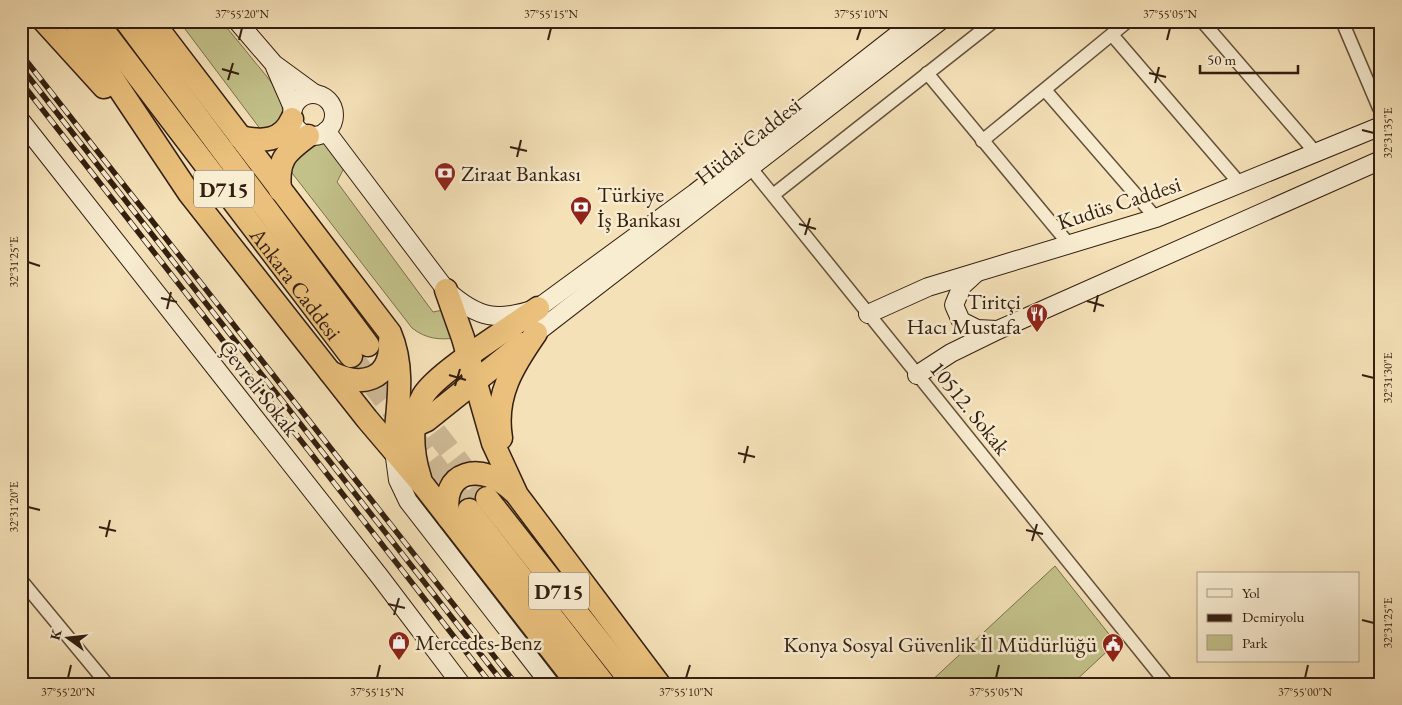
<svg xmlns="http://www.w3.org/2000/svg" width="1402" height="705" font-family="'EB Garamond',serif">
	<rect width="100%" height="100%" fill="#f5e1b8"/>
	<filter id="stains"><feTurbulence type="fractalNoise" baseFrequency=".004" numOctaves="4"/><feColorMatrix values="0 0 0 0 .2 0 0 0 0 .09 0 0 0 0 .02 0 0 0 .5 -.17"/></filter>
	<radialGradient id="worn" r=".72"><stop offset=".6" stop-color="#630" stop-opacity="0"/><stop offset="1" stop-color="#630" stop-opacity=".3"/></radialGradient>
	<g fill="#c3c18a" stroke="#7b704d">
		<path d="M 179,21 L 221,21 C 232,34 243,47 254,61 C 270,80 305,118 261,130 Z"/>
		<path d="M 328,141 L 345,166 L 337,182 L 433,312 L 448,309 L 456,338 C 439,340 426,339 412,328 L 289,169 L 304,150 Z"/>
		<polygon points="1055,566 1116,643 1072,684 928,684"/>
	</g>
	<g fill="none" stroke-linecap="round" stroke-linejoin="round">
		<g stroke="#ceba96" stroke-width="22" stroke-dasharray="22 11" stroke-linecap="butt">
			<polyline points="351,356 469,510"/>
			<polyline points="415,406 487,498"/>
		</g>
		<g stroke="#64503a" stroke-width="15">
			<g id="street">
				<polyline points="1202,21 1316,153"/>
				<polyline points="1342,21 1379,108"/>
				<polyline points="1113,36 1241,185"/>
				<polyline points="927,73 1068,243"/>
				<polyline points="1045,90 1156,218"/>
				<polyline points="982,141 1128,21"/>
				<polyline points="746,162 1167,684"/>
				<polyline points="773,195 994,21"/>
				<polyline points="21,580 107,684"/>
			</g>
		</g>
		<g stroke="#331f10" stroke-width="20">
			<g id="secondary">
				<polyline points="237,21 274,64 315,94"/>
				<polyline points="275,67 293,108"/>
				<circle cx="313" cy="115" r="21"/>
				<polyline points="21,121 380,577 461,684"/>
				<path d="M 326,131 L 446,290 C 478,319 498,322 538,308 L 695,193 L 915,21"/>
				<polyline points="975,274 962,286 954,305 961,321 977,329 997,330"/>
				<polyline points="868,314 928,287 1156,218 1381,126"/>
				<polyline points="536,333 940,21"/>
				<polyline points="917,375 951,353 998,330 1381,160"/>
				<polyline points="394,450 398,480 408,501 550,684"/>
			</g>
		</g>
		<g stroke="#331f10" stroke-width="25">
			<g id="highway">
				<polyline points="44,21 104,87"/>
				<polyline points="74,21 189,193 367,419 424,486 578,684"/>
				<path id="s1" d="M 96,21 L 351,356"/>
				<polyline points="126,21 368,345"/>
				<path d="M 152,21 L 390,333 C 406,370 397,410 394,450"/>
				<path d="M 240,137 C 262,142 282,142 292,119"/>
				<path d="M 280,190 C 277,160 285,153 308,136"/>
				<polyline points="446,290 463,338 493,443 517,495 659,684"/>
				<path d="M 330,372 C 361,388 392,381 390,341"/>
				<polyline points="405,430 427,420 522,344"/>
				<path d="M 501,438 C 494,396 513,366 536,333"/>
				<path d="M 420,478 C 412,453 409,420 423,396 C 437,372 512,327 538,308"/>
				<polyline points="487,498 633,684"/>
				<polyline points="469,510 604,684"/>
				<path d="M 449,518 C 438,469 483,461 513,491"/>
			</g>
		</g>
		<use href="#street" stroke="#f8ecd1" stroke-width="12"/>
		<use href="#secondary" stroke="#f8ecd1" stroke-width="18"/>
		<use href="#highway" stroke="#eac07c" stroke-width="22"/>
		<g stroke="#331f10" stroke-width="5.5">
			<g id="rail">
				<polyline points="21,54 516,684"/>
				<polyline points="21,67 504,684"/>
				<polyline points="21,82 491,684"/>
			</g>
		</g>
		<use href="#rail" stroke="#f8ecd1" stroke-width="4" stroke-dasharray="11" stroke-linecap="butt"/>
	</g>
	<path fill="none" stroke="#331f10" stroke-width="2" d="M 239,40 L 242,28M 548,40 L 551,28M 857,40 L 861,28M 1167,40 L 1170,28M 222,69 L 239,74M 1149,73 L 1166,77M 228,80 L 233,63M 1155,83 L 1159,67M 1362,130 L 1374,133M 510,147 L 527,151M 517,157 L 521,140M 799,224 L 816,229M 805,235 L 810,218M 28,262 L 40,266M 161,298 L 177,302M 1087,301 L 1104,306M 167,309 L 171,292M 1094,312 L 1098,295M 449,375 L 466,380M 1362,375 L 1374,378M 455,386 L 460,369M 738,453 L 755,457M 744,463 L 748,446M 28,507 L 40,510M 99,527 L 116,531M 1026,530 L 1043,534M 106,537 L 110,520M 1032,541 L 1037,524M 388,604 L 405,608M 394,615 L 399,598M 1362,620 L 1374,623M 68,678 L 71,665M 377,678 L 380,665M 686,678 L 690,665M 996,678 L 999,665M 1305,678 L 1308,665"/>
	<defs>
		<g id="bank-pin" transform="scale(1.125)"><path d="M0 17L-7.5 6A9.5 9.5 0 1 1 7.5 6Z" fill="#8f2418" stroke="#f8ecd1"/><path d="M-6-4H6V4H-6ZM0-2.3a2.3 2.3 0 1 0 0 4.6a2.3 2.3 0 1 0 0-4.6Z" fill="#fff"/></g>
		<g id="restaurant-pin" transform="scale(1.125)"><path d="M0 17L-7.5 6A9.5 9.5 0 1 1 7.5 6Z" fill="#8f2418" stroke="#f8ecd1"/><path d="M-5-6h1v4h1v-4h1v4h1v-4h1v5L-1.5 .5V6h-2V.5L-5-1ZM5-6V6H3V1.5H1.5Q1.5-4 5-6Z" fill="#fff"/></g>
		<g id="shop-pin" transform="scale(1.125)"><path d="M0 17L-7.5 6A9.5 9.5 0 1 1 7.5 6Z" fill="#8f2418" stroke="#f8ecd1"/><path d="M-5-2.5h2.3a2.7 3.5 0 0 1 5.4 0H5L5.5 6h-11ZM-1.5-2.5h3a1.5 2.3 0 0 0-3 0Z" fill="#fff"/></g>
		<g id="civic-pin" transform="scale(1.125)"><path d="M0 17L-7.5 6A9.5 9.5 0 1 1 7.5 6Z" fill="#8f2418" stroke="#f8ecd1"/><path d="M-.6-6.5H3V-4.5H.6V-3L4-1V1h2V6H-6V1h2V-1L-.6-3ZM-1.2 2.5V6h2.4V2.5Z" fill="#fff"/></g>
	</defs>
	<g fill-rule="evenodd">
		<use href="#bank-pin" x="445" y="173"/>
		<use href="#bank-pin" x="581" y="207"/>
		<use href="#restaurant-pin" x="1037" y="314"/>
		<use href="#shop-pin" x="399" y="642"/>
		<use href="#civic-pin" x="1113" y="644"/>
	</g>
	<g text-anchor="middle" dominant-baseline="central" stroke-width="5" stroke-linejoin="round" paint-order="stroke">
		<g fill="#f8ecd1" stroke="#6e5c4a" stroke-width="1">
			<rect x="194" y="170.5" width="60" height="37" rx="4"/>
			<rect x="529" y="572.5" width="60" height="37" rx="4"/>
		</g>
		<g font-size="21" font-weight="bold" fill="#331f10">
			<text x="224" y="189">D715</text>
			<text x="559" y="591">D715</text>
		</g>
		<g font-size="22" fill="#331f10" stroke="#f8ecd1">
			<text transform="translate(748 141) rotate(-38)">Hüdai Caddesi</text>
			<text transform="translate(1119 203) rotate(-18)">Kudüs Caddesi</text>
			<text stroke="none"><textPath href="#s1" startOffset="330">Ankara Caddesi</textPath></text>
			<text transform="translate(259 388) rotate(52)">Çevreli Sokak</text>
			<text transform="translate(970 408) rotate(51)">10512. Sokak</text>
		</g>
		<g font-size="22" fill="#331f10" stroke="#f8ecd1" text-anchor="start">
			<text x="461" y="173">Ziraat Bankası</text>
			<text x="597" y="194">Türkiye<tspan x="597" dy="25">İş Bankası</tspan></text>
			<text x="1021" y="301" text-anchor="end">Tiritçi<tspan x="1021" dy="25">Hacı Mustafa</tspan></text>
			<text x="415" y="642">Mercedes-Benz</text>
			<text x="1097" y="644" text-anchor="end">Konya Sosyal Güvenlik İl Müdürlüğü</text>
		</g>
	</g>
	<rect width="1402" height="705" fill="none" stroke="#f5e1b8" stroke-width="55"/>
	<rect x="1197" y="572" width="162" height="90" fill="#f8ecd1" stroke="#a99a84"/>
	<rect x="1207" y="589" width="25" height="8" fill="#f8ecd1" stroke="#a99a84"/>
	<text x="1242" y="598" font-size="15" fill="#331f10">Yol</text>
	<rect x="1207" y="614" width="25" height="8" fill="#331f10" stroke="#a99a84"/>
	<text x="1242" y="622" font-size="15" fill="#331f10">Demiryolu</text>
	<rect x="1207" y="635" width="25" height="15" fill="#c3c18a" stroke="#a99a84"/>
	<text x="1242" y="648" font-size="15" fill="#331f10">Park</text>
	<g transform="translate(68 638) rotate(285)" stroke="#f8ecd1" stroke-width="4" paint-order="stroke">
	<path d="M0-4L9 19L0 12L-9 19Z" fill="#331f10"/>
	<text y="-8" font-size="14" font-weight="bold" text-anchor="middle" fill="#331f10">K</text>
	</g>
	<path d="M1200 65v8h98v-8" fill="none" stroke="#331f10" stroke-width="2.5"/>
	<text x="1207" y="65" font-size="15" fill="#331f10" stroke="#f8ecd1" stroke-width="4" paint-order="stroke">50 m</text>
	<rect x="28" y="28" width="1346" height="650" fill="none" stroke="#331f10" stroke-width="2"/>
	<g font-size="12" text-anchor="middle" fill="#331f10">
		<text x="242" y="18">37°55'20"N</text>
		<text x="551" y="18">37°55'15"N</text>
		<text x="861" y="18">37°55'10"N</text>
		<text x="1170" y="18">37°55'05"N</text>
		<text transform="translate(1388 133) rotate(-90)" y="4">32°31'35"E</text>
		<text transform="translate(14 262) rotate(-90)" y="4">32°31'25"E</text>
		<text transform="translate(1388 378) rotate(-90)" y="4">32°31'30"E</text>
		<text transform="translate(14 507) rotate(-90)" y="4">32°31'20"E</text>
		<text transform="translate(1388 623) rotate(-90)" y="4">32°31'25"E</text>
		<text x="68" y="696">37°55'20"N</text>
		<text x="377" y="696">37°55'15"N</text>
		<text x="686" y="696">37°55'10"N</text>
		<text x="996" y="696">37°55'05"N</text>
		<text x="1305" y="696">37°55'00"N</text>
	</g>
	<rect width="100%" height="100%" filter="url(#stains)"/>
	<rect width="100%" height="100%" fill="url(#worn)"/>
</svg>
